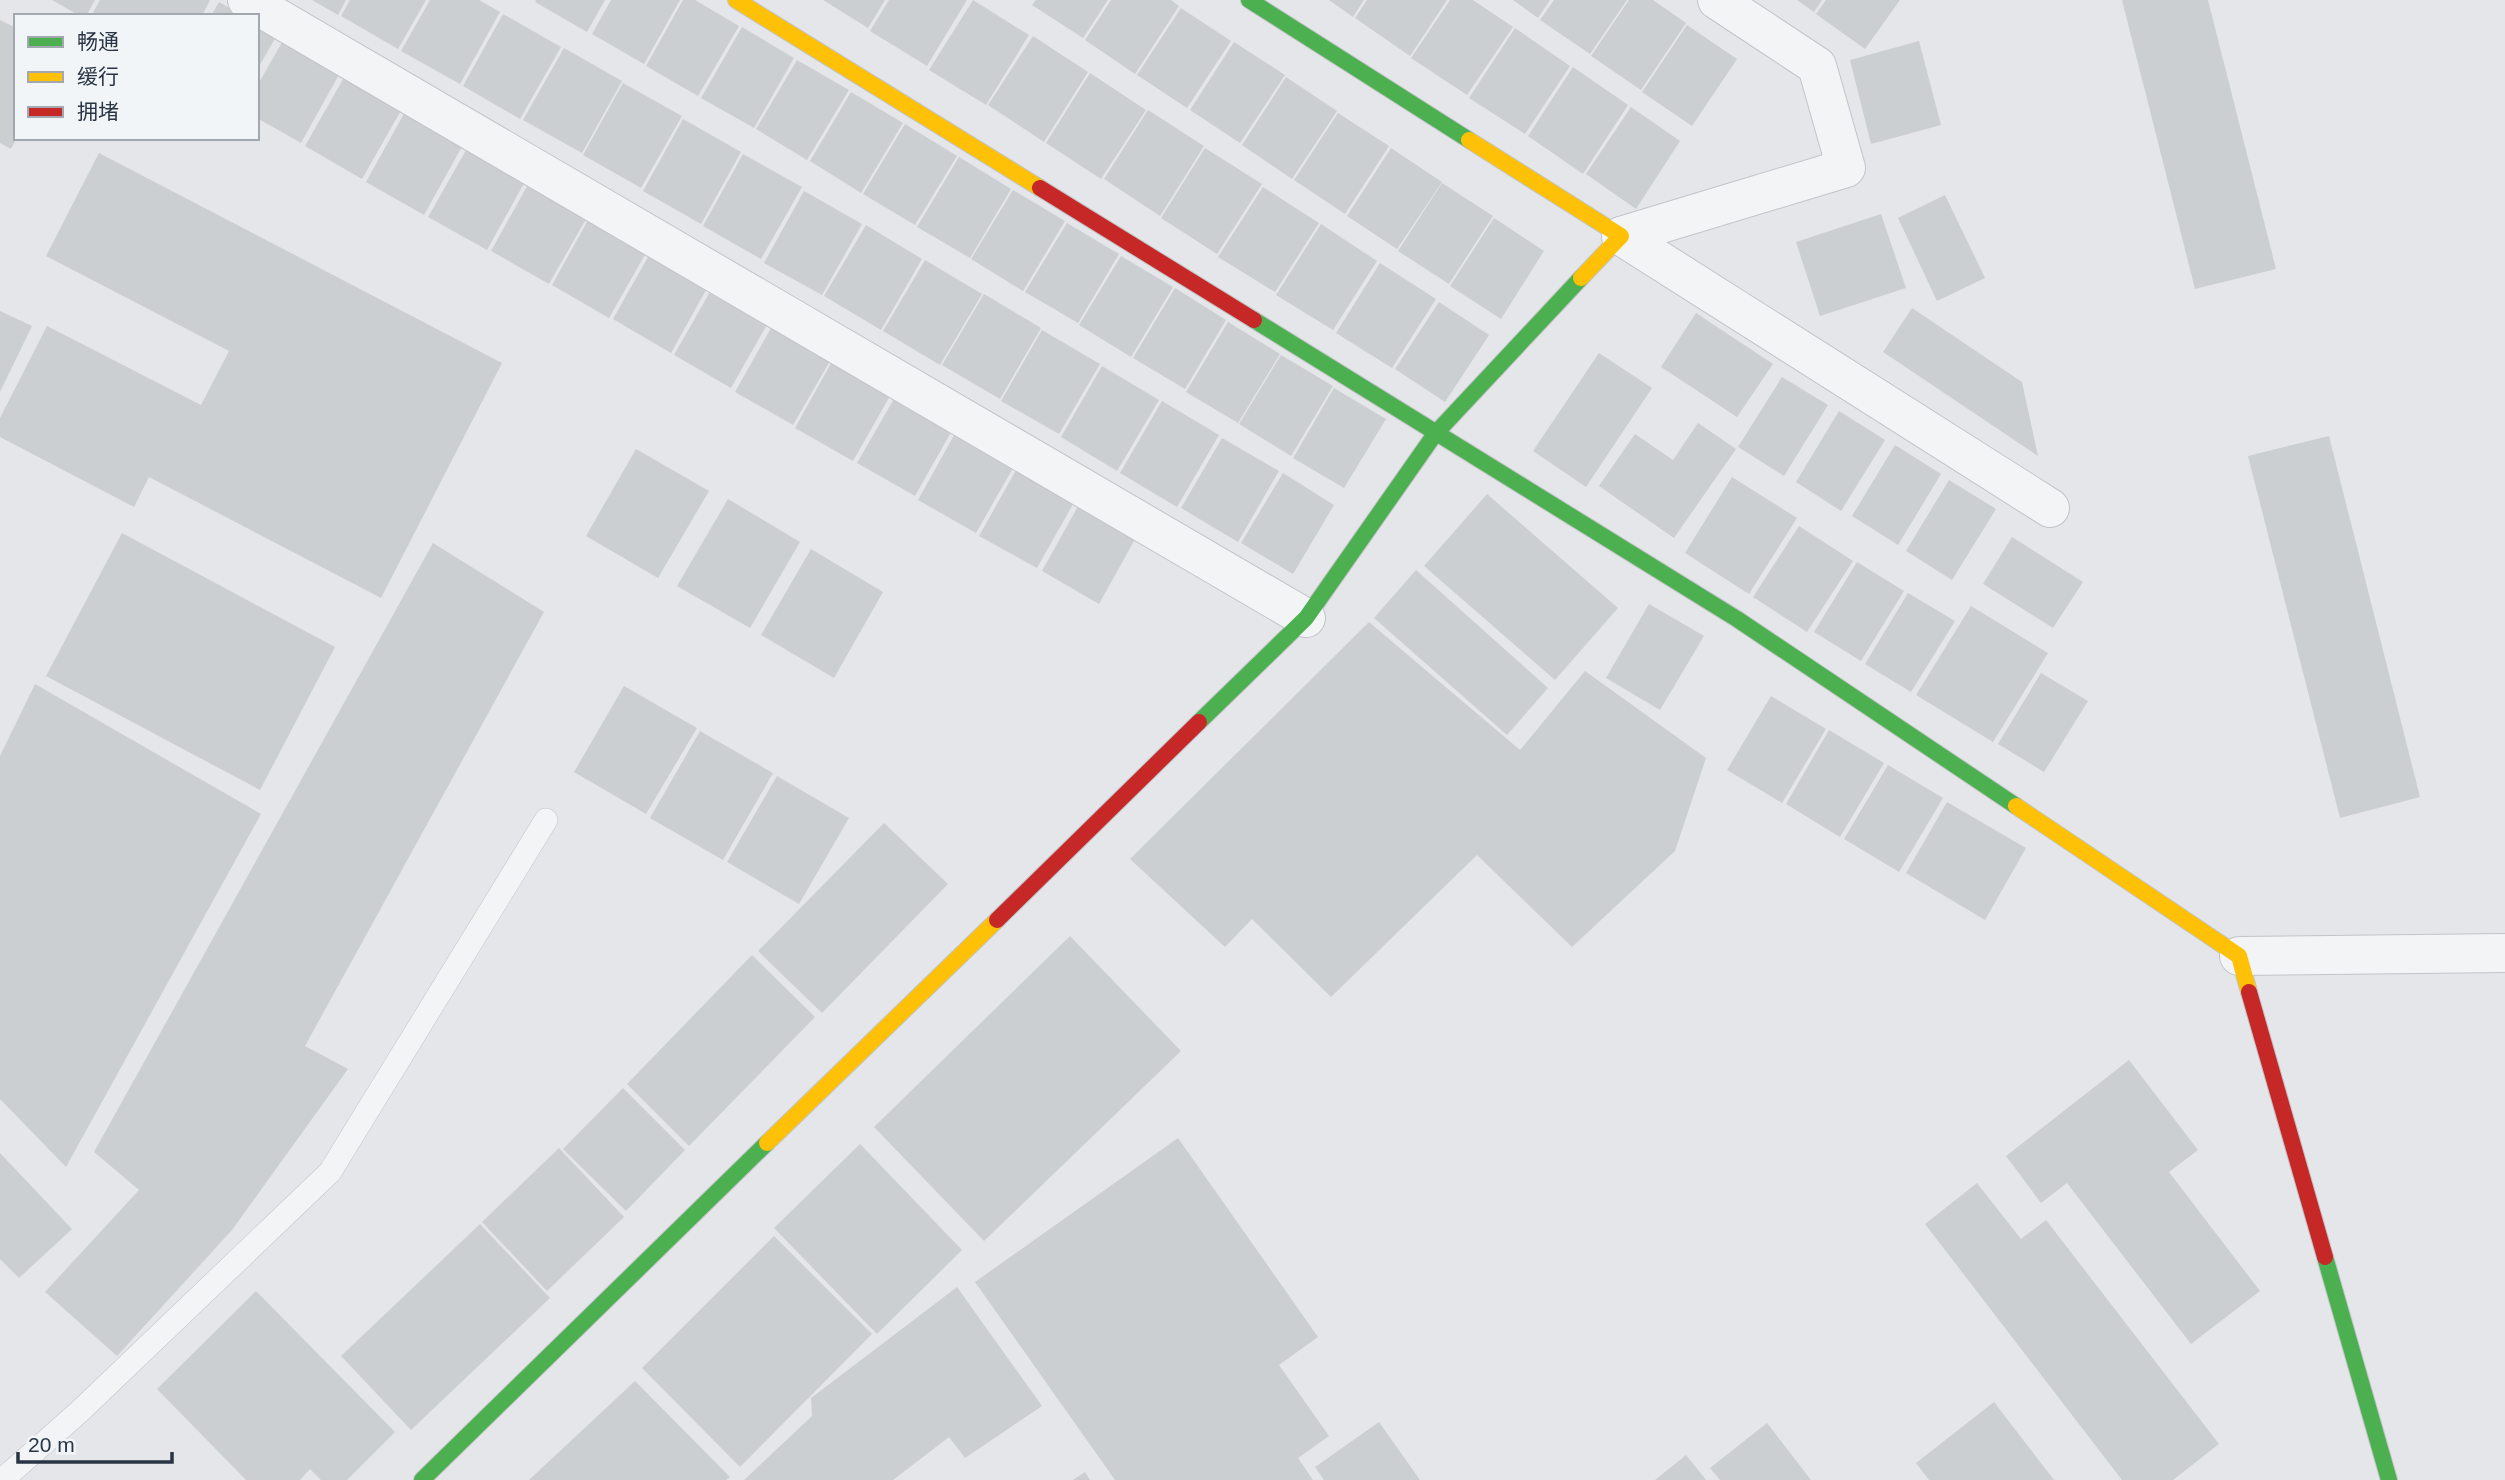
<svg xmlns="http://www.w3.org/2000/svg" width="2505" height="1480" font-family="Arial,'Noto Sans SC',sans-serif">
	<rect width="100%" height="100%" fill="#e4e6e9"/>
	<g fill="#cccfd2">
		<polygon points="52,0 95,0 86,16 80,16"/>
		<polygon points="100,0 210,0 202,16 91,16"/>
		<polygon points="312,0 346,0 338,15"/>
		<polygon points="350,0 426,0 398,49 341,16"/>
		<polygon points="430,0 479,0 500,12 460,84 401,51"/>
		<polygon points="536,0 605,0 587,32 535,2"/>
		<polygon points="611,0 680,0 644,64 592,34"/>
		<polygon points="683,0 695,0 739,26 698,96 646,66"/>
		<polygon points="823,0 885,0 868,28"/>
		<polygon points="889,0 967,0 927,66 870,31"/>
		<polygon points="973,0 1029,35 986,105 929,70"/>
		<polygon points="1036,0 1108,0 1083,38 1032,5"/>
		<polygon points="1111,0 1171,0 1179,6 1135,74 1085,40"/>
		<polygon points="1329,0 1364,0 1353,17"/>
		<polygon points="1367,0 1447,0 1410,56 1355,18"/>
		<polygon points="1450,0 1473,0 1513,27 1467,95 1411,58"/>
		<polygon points="1513,0 1550,0 1538,18"/>
		<polygon points="1554,0 1627,0 1590,54 1540,20"/>
		<polygon points="1629,0 1653,0 1686,23 1641,90 1591,56"/>
		<polygon points="1797,0 1822,0 1814,12"/>
		<polygon points="1826,0 1900,0 1865,49 1816,14"/>
		<polygon points="2122,0 2208,0 2276,269 2195,289"/>
		<polygon points="219,2 243,16 211,16"/>
		<polygon points="1181,8 1231,41 1187,108 1137,75"/>
		<polygon points="503,14 561,47 520,119 463,86"/>
		<polygon points="0,20 16,28 17,138 11,149 0,143"/>
		<polygon points="257,23 277,35 257,70"/>
		<polygon points="1687,25 1737,59 1692,126 1642,92"/>
		<polygon points="742,27 794,58 754,128 701,98"/>
		<polygon points="1515,28 1570,66 1525,134 1469,98"/>
		<polygon points="1033,36 1088,72 1044,142 988,105"/>
		<polygon points="284,39 341,71 301,143 257,118 257,86"/>
		<polygon points="1919,41 1941,125 1871,144 1850,60"/>
		<polygon points="1234,42 1285,75 1240,143 1190,110"/>
		<polygon points="564,48 622,81 582,153 523,120"/>
		<polygon points="797,60 849,90 807,160 756,129"/>
		<polygon points="1573,67 1628,105 1583,174 1528,136"/>
		<polygon points="1090,73 1146,110 1101,179 1046,143"/>
		<polygon points="346,74 403,107 362,179 305,146"/>
		<polygon points="1286,77 1337,111 1292,179 1242,145"/>
		<polygon points="623,83 682,116 641,188 583,155"/>
		<polygon points="851,92 903,123 861,193 810,161"/>
		<polygon points="1631,107 1680,141 1636,209 1586,174"/>
		<polygon points="406,110 464,143 424,215 366,182"/>
		<polygon points="1148,110 1204,146 1160,216 1104,179"/>
		<polygon points="1338,113 1389,146 1345,214 1294,180"/>
		<polygon points="683,119 741,152 701,224 643,191"/>
		<polygon points="905,124 957,156 915,225 863,194"/>
		<polygon points="469,145 527,178 487,250 428,217"/>
		<polygon points="1205,148 1262,184 1217,254 1161,218"/>
		<polygon points="1391,148 1442,182 1397,249 1347,216"/>
		<polygon points="99,153 502,363 381,598 149,477 134,507 0,437 0,418 47,326 201,405 229,351 46,256"/>
		<polygon points="743,154 802,187 761,259 703,226"/>
		<polygon points="959,157 1011,189 970,258 917,227"/>
		<polygon points="531,179 590,212 549,284 491,251"/>
		<polygon points="1442,183 1493,216 1449,284 1398,251"/>
		<polygon points="1263,187 1319,223 1275,292 1218,257"/>
		<polygon points="1013,190 1065,221 1023,291 971,259"/>
		<polygon points="804,191 862,224 822,295 764,263"/>
		<polygon points="1945,195 1985,278 1937,301 1898,218"/>
		<polygon points="592,213 650,246 609,318 552,285"/>
		<polygon points="1881,214 1906,288 1820,316 1796,242"/>
		<polygon points="1494,218 1544,251 1501,319 1450,286"/>
		<polygon points="1067,223 1119,254 1078,323 1025,292"/>
		<polygon points="1321,224 1377,261 1333,330 1276,295"/>
		<polygon points="866,225 922,259 881,330 824,296"/>
		<polygon points="653,248 711,281 671,353 613,319"/>
		<polygon points="1121,256 1173,287 1131,357 1079,325"/>
		<polygon points="925,260 982,294 940,365 883,331"/>
		<polygon points="1380,263 1436,299 1392,368 1336,333"/>
		<polygon points="715,283 772,316 731,388 674,355"/>
		<polygon points="1175,288 1226,320 1185,389 1133,358"/>
		<polygon points="984,294 1041,328 1000,399 942,365"/>
		<polygon points="1439,302 1489,335 1445,402 1395,369"/>
		<polygon points="1912,308 2022,382 2038,456 1883,352"/>
		<polygon points="0,311 32,326 0,392"/>
		<polygon points="1696,313 1773,364 1737,417 1661,367"/>
		<polygon points="775,321 834,354 793,425 735,392"/>
		<polygon points="1228,322 1280,354 1238,423 1186,392"/>
		<polygon points="1042,330 1100,364 1059,434 1001,401"/>
		<polygon points="1599,353 1652,388 1586,487 1533,451"/>
		<polygon points="1281,355 1333,386 1291,456 1239,424"/>
		<polygon points="835,356 894,389 853,461 795,428"/>
		<polygon points="1102,366 1159,400 1117,471 1061,437"/>
		<polygon points="1782,377 1828,405 1784,476 1738,447"/>
		<polygon points="1334,388 1386,419 1344,488 1293,458"/>
		<polygon points="898,392 955,425 915,496 857,463"/>
		<polygon points="1162,401 1219,435 1177,507 1120,473"/>
		<polygon points="1839,411 1885,440 1841,511 1796,482"/>
		<polygon points="1698,423 1736,449 1674,538 1599,486 1635,434 1673,460"/>
		<polygon points="958,428 1017,461 976,533 918,500"/>
		<polygon points="2329,436 2420,797 2340,818 2248,456"/>
		<polygon points="1222,438 1279,471 1238,542 1181,508"/>
		<polygon points="1895,445 1941,474 1898,545 1852,516"/>
		<polygon points="636,449 709,491 658,578 586,536"/>
		<polygon points="1020,463 1077,497 1037,568 979,536"/>
		<polygon points="1283,473 1334,505 1293,574 1241,543"/>
		<polygon points="1732,477 1797,518 1749,594 1685,553"/>
		<polygon points="1949,480 1996,509 1952,580 1906,551"/>
		<polygon points="1487,494 1618,608 1555,680 1424,566"/>
		<polygon points="728,499 800,542 750,628 677,586"/>
		<polygon points="1082,499 1139,532 1099,604 1042,571"/>
		<polygon points="1799,526 1853,561 1807,632 1753,597"/>
		<polygon points="122,533 335,647 260,790 46,676"/>
		<polygon points="2012,537 2083,582 2053,628 1983,584"/>
		<polygon points="433,543 544,612 305,1046 348,1069 232,1230 117,1356 45,1292 139,1190 94,1152"/>
		<polygon points="811,549 883,592 834,678 761,635"/>
		<polygon points="1857,562 1904,591 1861,661 1814,632"/>
		<polygon points="1416,570 1548,688 1507,735 1374,618"/>
		<polygon points="1908,593 1955,621 1911,692 1865,664"/>
		<polygon points="1649,604 1704,636 1660,710 1606,678"/>
		<polygon points="1971,606 2048,653 1993,742 1916,695"/>
		<polygon points="1369,622 1520,750 1585,671 1706,758 1675,851 1572,947 1477,855 1331,997 1252,919 1225,947 1130,859"/>
		<polygon points="2041,673 2088,701 2044,772 1998,744"/>
		<polygon points="35,684 261,814 66,1167 0,1099 0,756"/>
		<polygon points="624,686 697,728 646,814 574,772"/>
		<polygon points="1771,696 1826,729 1782,803 1727,770"/>
		<polygon points="1829,730 1884,763 1840,837 1786,804"/>
		<polygon points="700,731 773,773 723,860 650,818"/>
		<polygon points="1888,765 1943,798 1899,872 1844,839"/>
		<polygon points="777,776 849,818 799,904 727,862"/>
		<polygon points="1947,802 2026,848 1985,920 1906,873"/>
		<polygon points="884,823 948,884 822,1013 758,951"/>
		<polygon points="1070,936 1181,1051 984,1241 874,1127"/>
		<polygon points="752,955 815,1017 689,1146 627,1084"/>
		<polygon points="2129,1060 2198,1150 2169,1172 2260,1291 2191,1344 2067,1183 2041,1203 2006,1156"/>
		<polygon points="623,1088 685,1150 626,1211 563,1149"/>
		<polygon points="1178,1138 1318,1337 1279,1365 1329,1436 1298,1458 1313,1480 1115,1480 975,1282"/>
		<polygon points="860,1144 962,1250 877,1334 774,1228"/>
		<polygon points="559,1148 624,1217 547,1291 482,1222"/>
		<polygon points="0,1153 72,1229 19,1278 0,1259"/>
		<polygon points="1977,1183 2021,1239 2046,1220 2219,1444 2173,1480 2122,1480 1925,1224"/>
		<polygon points="480,1224 550,1298 411,1430 341,1356"/>
		<polygon points="774,1236 872,1334 740,1467 642,1368"/>
		<polygon points="957,1287 1042,1406 965,1458 949,1437 893,1480 744,1480 812,1416 811,1398"/>
		<polygon points="256,1291 395,1432 347,1480 321,1480 310,1469 300,1480 246,1480 157,1389"/>
		<polygon points="635,1381 730,1477 726,1480 529,1480"/>
		<polygon points="1994,1402 2054,1480 1929,1480 1916,1463"/>
		<polygon points="1379,1422 1420,1480 1324,1480 1315,1467"/>
		<polygon points="1767,1423 1811,1480 1720,1480 1710,1468"/>
		<polygon points="1686,1455 1706,1480 1655,1480"/>
		<polygon points="1085,1472 1090,1480 1073,1480"/>
	</g>
	<g fill="none" stroke-linecap="round" stroke-linejoin="round">
		<g stroke="#c2c4c7" stroke-width="24">
			<polyline id="lane" points="2,1480 79,1412 330,1172 546,820"/>
		</g>
		<g stroke="#c2c4c7" stroke-width="40">
			<g id="street">
				<polyline points="247,0 1306,618"/>
				<polyline points="1621,236 2050,508"/>
				<polyline points="1621,236 1846,168 1817,66 1717,0"/>
				<polyline points="2239,956 2505,953"/>
			</g>
		</g>
		<g stroke="#c2c4c7" stroke-width="18">
			<g id="fast">
				<polyline points="1249,0 1469,140"/>
				<polyline points="1254,320 1737,619 2016,806"/>
				<polyline points="1199,722 1306,618 1435,434 1581,278"/>
				<polyline points="2325,1257 2389,1480"/>
				<polyline points="422,1480 767,1143"/>
			</g>
		</g>
		<g stroke="#c2c4c7" stroke-width="18">
			<g id="slow">
				<polyline points="736,0 1040,188"/>
				<polyline points="1469,140 1621,236 1581,278"/>
				<polyline points="2016,806 2239,956 2249,992"/>
				<polyline points="767,1143 997,920"/>
			</g>
		</g>
		<g stroke="#c2c4c7" stroke-width="18">
			<g id="jam">
				<polyline points="1040,188 1254,320"/>
				<polyline points="997,920 1199,722"/>
				<polyline points="2249,992 2325,1257"/>
			</g>
		</g>
		<use href="#lane" stroke="#f3f4f6" stroke-width="23"/>
		<use href="#street" stroke="#f3f4f6" stroke-width="38"/>
		<use href="#fast" stroke="#4caf50" stroke-width="16"/>
		<use href="#slow" stroke="#ffc107" stroke-width="16"/>
		<use href="#jam" stroke="#c62828" stroke-width="16"/>
	</g>
	<rect x="14" y="14" width="245" height="126" fill="#f2f5f8" stroke="#a2a8b0" stroke-width="2"/>
	<rect x="28" y="37" width="35" height="10" fill="#4caf50" stroke="#a2a8b0" stroke-width="2"/>
	<text x="77" y="49" font-size="21" fill="#293544">畅通</text>
	<rect x="28" y="72" width="35" height="10" fill="#ffc107" stroke="#a2a8b0" stroke-width="2"/>
	<text x="77" y="84" font-size="21" fill="#293544">缓行</text>
	<rect x="28" y="107" width="35" height="10" fill="#c62828" stroke="#a2a8b0" stroke-width="2"/>
	<text x="77" y="119" font-size="21" fill="#293544">拥堵</text>
	<path d="M18 1452v10h154v-10" fill="none" stroke="#293544" stroke-width="3.5"/>
	<text x="28" y="1452" font-size="21" fill="#293544" stroke="#f2f5f8" stroke-width="5" paint-order="stroke">20 m</text>
</svg>
